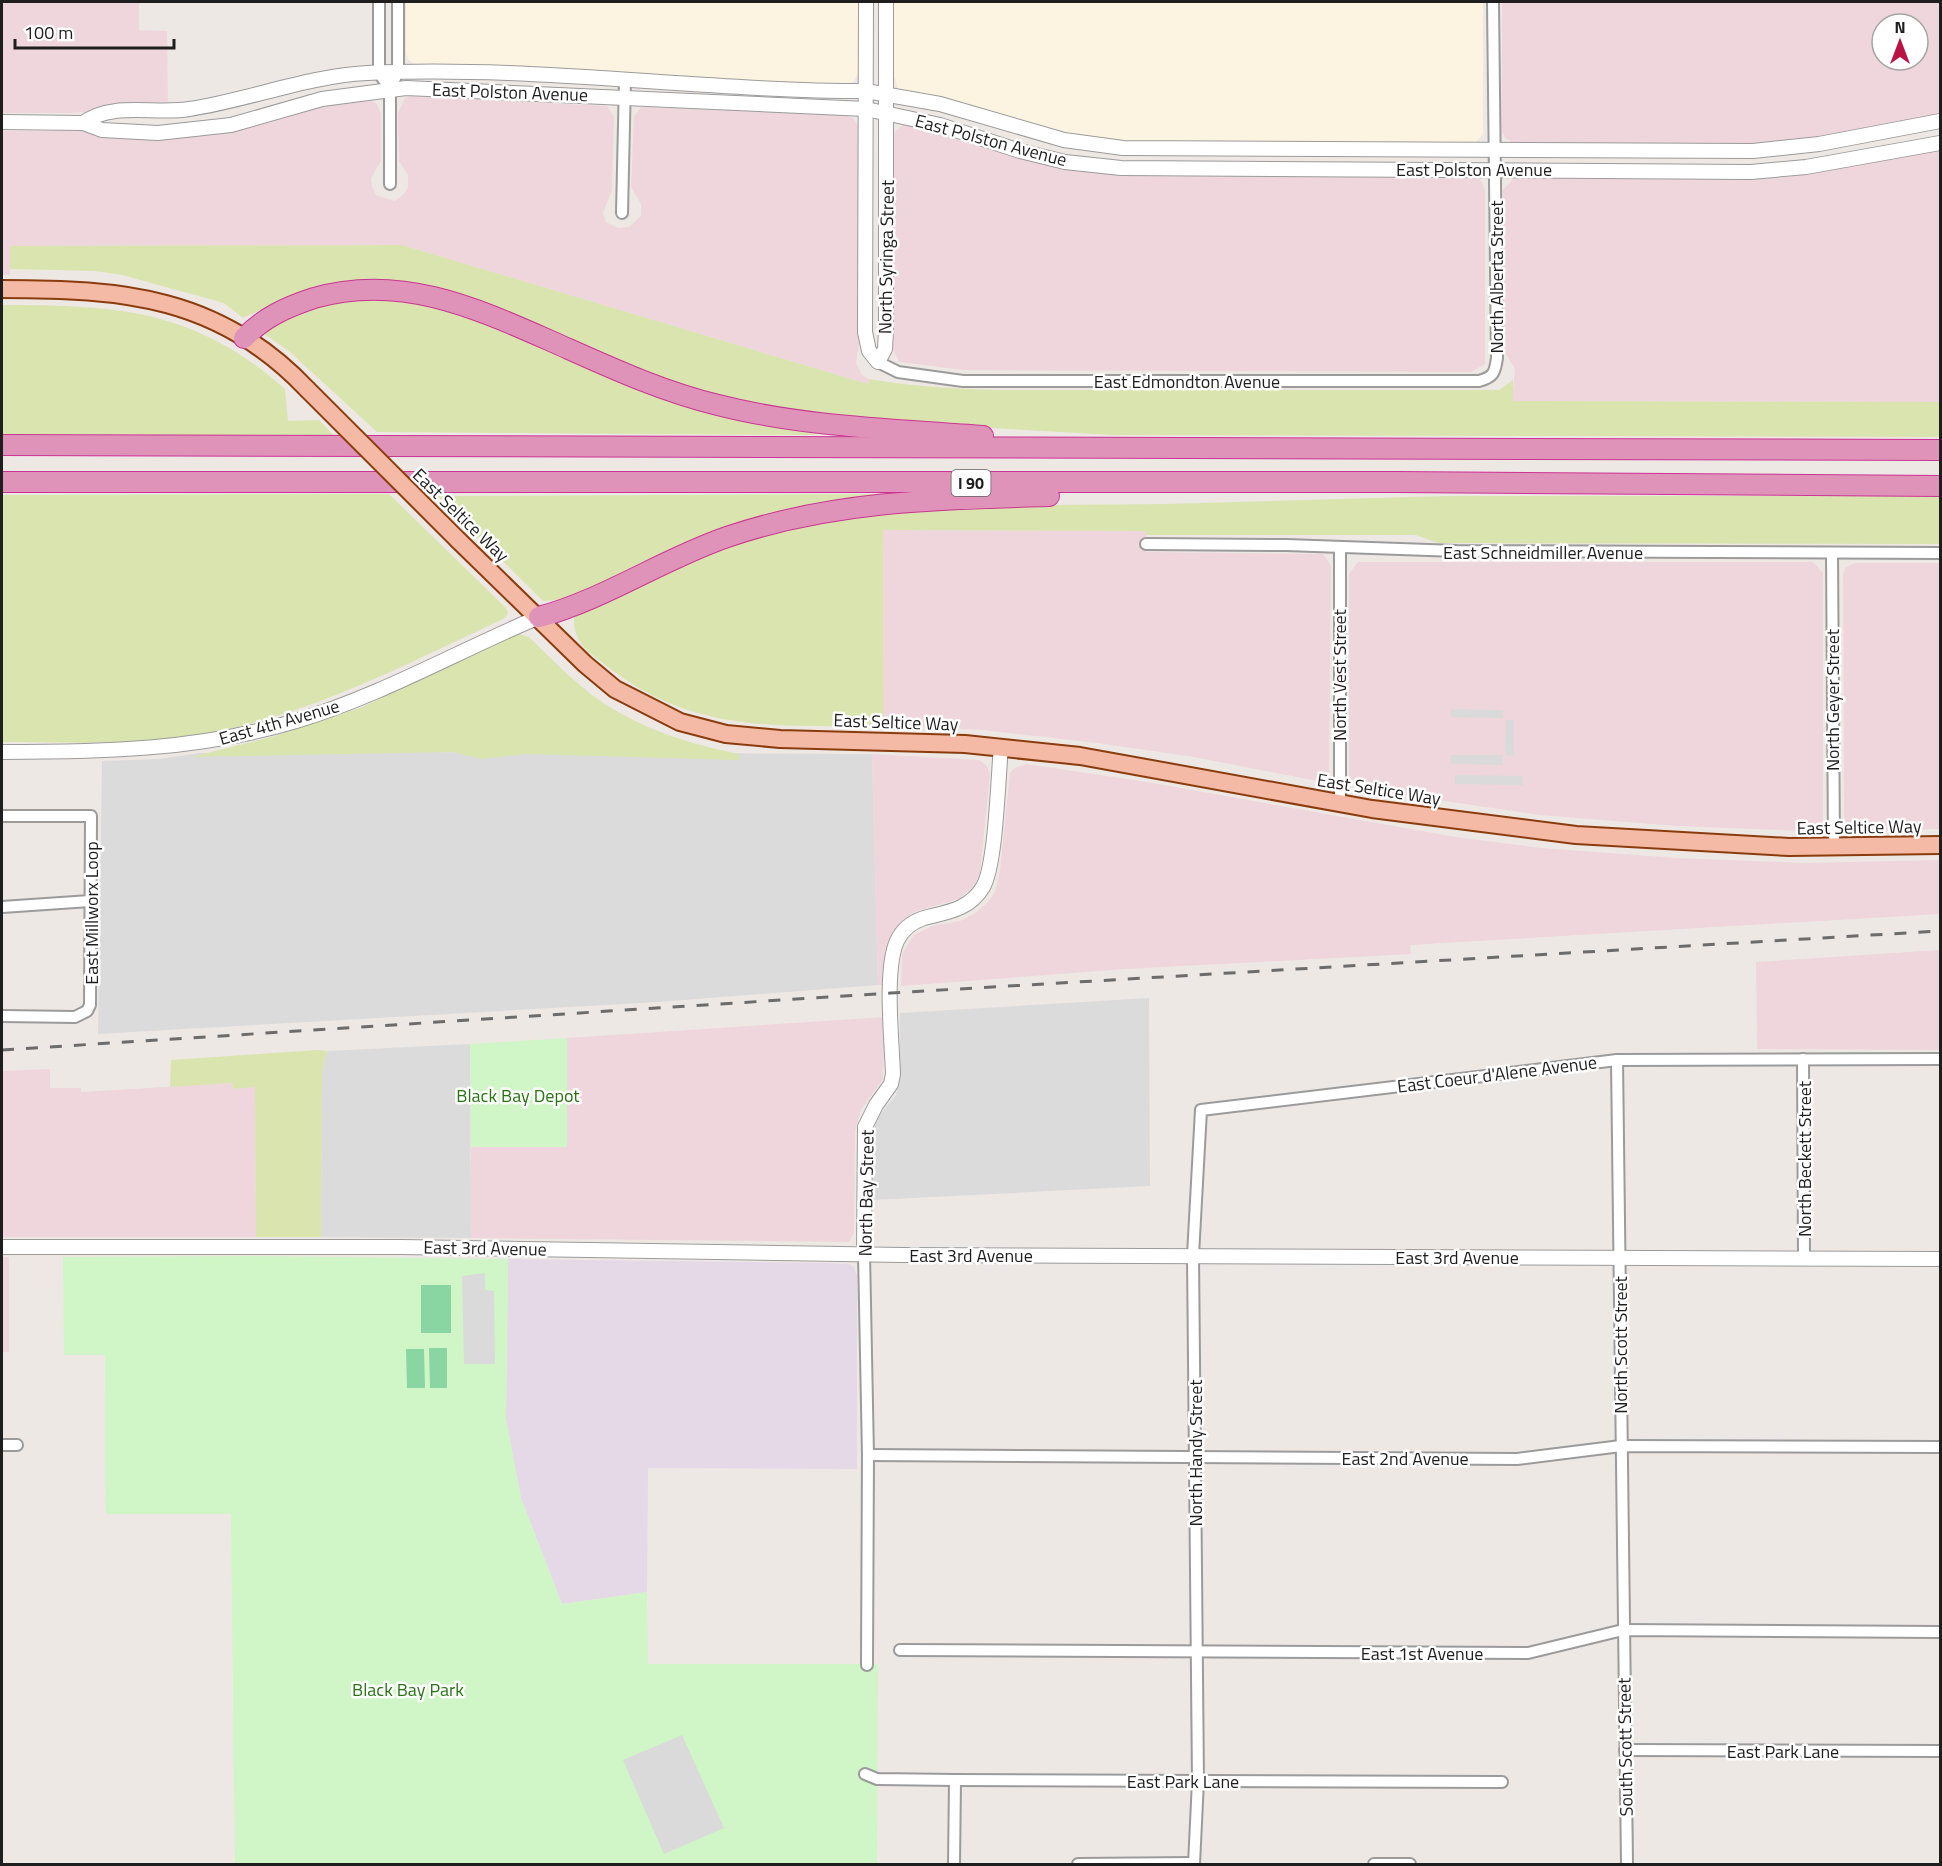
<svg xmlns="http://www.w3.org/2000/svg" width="1942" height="1866" font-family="'Titillium Web',sans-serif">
	<rect width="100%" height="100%" fill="#eee8e5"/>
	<g fill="#dcdbdb">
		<polygon points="410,752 872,754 878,985 658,1002 98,1034 102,761 159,759 200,753"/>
		<polygon points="1149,998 1150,1186 873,1200 873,1133 877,1118 896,1095 899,1083 900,1013"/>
		<polygon points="470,1044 471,1238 321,1237 322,1071 327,1051"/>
	</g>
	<g fill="#eed6dc" fill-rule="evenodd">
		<polygon points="2,2 139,2 139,30 167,31 168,106 105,109 75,113 2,113"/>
		<path d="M 1502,2 L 1940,2 L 1940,117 L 1825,138 L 1761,145 L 1515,144 L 1505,138 L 1502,131 ZM 1882,24 L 1918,24 L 1918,60 L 1882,60 Z"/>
		<polygon points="411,96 607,106 614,117 612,190 603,213 606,222 618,228 629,227 641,216 641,204 631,187 634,116 641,107 844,115 853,118 860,129 860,338 856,363 862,375 869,379 868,384 402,245 10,246 10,275 2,275 2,131 86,131 115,138 198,136 268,123 323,106 369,100 376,103 381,113 381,161 371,178 372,186 376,195 395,201 404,194 408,187 408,175 399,161 398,113 405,98"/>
		<polygon points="903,125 932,130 1035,162 1127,175 1476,177 1482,182 1485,190 1485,364 1471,372 963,370 899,362 892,347 893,140 895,131"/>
		<polygon points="1940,149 1940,402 1512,401 1515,369 1503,349 1503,190 1513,179 1775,178 1810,174"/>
		<polygon points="883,530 1146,531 1146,552 1323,554 1331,566 1329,772 1317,781 1194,757 1097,743 982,730 884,724"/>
		<polygon points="1358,562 1812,562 1816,565 1823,573 1823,819 1821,824 1805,831 1676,826 1539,815 1357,788 1349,778 1349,574"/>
		<polygon points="1855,563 1940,563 1940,829 1851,831 1844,817 1843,575 1845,568"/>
		<polygon points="872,754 979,760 987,766 990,774 980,874 975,885 959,899 916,911 899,924 892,933 885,953 884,985 878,985"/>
		<polygon points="1026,764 1147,782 1456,837 1542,848 1676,858 1804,863 1940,860 1940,914 1410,945 1411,954 1126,969 901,986 902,954 914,935 932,926 960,921 974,914 988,902 995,892 1000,870 1010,773 1013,769"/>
		<polygon points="1940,950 1940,1050 1757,1049 1756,962"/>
		<polygon points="885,1017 883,1079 861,1110 855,1131 854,1233 849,1242 471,1238 471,1147 566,1146 567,1038"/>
		<polygon points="50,1069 50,1088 81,1088 81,1092 232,1083 233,1089 255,1087 256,1237 2,1237 2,1071"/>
		<rect x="2" y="1257" width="7" height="95"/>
	</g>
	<polygon fill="#e5d8e7" points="508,1259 827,1263 849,1264 854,1267 857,1276 857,1469 648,1468 647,1592 562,1604 521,1498 506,1419"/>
	<g fill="#fcf4e0">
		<polygon points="406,2 860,2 860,71 853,82 844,85 416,66 408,59 406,53"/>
		<polygon points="892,2 1483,2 1483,134 1475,143 1467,144 1140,143 1060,133 898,89 893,73"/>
	</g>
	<g fill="#d9e4af">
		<path d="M 402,245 L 868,384 L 869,379 C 910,386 953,389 995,390 L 1499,390 L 1513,380 L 1513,401 L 1940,402 L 1940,437 L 1113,435 L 957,426 L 813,415 L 696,393 L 475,302 L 321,288 L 289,297 L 243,318 L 224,303 L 122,275 L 95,271 L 10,269 L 10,246 Z"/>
		<polygon points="378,296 464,311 584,365 832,433 806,435 377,432 290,352 263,333 264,330 316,304"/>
		<path d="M 2,305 C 116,305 195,309 285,389 L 288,421 L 319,420 L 334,436 L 2,434 Z"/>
		<path d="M 389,494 L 506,608 L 508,613 L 505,618 C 409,663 310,715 205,734 C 138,746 70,742 2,742 L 2,495 Z"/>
		<polygon points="883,494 833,501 764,517 568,599 543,601 437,496"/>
		<path d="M 1447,496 L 1940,496 L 1940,544 L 1438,543 L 1416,535 L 1146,535 L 1146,531 L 883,530 L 884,724 L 872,726 C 772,726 692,732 608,667 C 589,652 573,643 574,618 L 581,611 L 727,542 L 783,526 L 920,506 L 1166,504 Z"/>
		<path d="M 519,634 L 529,637 C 552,659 575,684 602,702 C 644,730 690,744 739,754 L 740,760 L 525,754 L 482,759 L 452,752 L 191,757 L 275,736 L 360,708 Z"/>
		<polygon points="317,1050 327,1051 322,1071 321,1237 256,1237 255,1087 233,1089 232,1083 170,1087 171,1060"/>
	</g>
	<g fill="#d0f5c6">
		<polygon points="567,1038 567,1147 471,1147 470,1044"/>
		<polygon points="245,1256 508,1259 506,1419 521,1498 562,1604 647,1592 648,1664 878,1664 877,1864 235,1864 231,1514 106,1514 105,1355 64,1355 63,1257"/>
	</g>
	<g fill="#8ad6a2">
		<rect x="421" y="1285" width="30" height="48"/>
		<polygon points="429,1348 447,1348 447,1388 430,1388"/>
		<polygon points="406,1349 424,1349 425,1388 407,1388"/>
	</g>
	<g fill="#dadada">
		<polygon points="1451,709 1503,710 1503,718 1451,717"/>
		<polygon points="1506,720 1514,720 1514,756 1505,755"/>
		<polygon points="1451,755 1503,755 1503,765 1451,764"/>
		<polygon points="1455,775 1522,776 1523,785 1455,784"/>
		<polygon points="485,1273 485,1290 494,1291 495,1364 464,1364 462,1276"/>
		<polygon points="682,1735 724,1828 664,1854 623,1760"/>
	</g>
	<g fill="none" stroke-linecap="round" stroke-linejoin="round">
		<g stroke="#9b9b9b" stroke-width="14">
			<g id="minor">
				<polyline points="379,2 379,73 390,89"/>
				<polyline points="390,184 390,89 398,72 398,2"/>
				<polyline points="622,213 625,80"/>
				<path d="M 878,362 L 898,372 L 963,381 L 1479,381 C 1494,377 1495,372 1497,358 L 1493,2"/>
				<polyline points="1146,544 1286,545 1457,551 1940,553"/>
				<polyline points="1340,547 1340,803"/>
				<polyline points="1832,553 1834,847"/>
				<polyline points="2,816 91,816 90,1005 87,1011 75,1017 2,1016"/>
				<polyline points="2,907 90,901"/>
				<polyline points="1803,1059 1804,1259"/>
				<polyline points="1617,1060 1627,1864"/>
				<polyline points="864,1253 868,1455 867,1665"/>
				<polyline points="2,1445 17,1445"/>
				<polyline points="868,1455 1517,1459 1621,1446 1940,1447"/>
				<polyline points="900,1650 1528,1653 1623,1630 1940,1632"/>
				<polyline points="1625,1750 1940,1751"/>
				<polyline points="865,1774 877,1779 955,1780 1502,1782"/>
				<polyline points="954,1864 955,1780"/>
				<polyline points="1078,1864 1194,1863"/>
				<polyline points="1194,1864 1198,1781 1193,1255 1201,1110 1617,1060 1940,1059"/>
				<polyline points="1374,1864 1410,1864"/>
			</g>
		</g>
		<g stroke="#9b9b9b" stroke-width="16">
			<g id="tertiary">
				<polyline points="866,2 865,332 869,351 878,362 885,349 886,331 886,2"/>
				<polyline points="2,122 83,123 102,130 158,133 231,125 322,99 406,88 866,109 940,125 1020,151 1065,162 1121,168 1751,172 1806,167 1940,143"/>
				<path d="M 83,123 C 113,101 155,115 189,109 C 249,100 307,76 367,73 C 533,65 700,91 866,91 L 940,104 L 1064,140 L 1123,148 L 1753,151 L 1819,144 L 1940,121"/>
				<path d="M 2,752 C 102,752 199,750 296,721 C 380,696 458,651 539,617"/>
				<polyline points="2,1247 402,1247 903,1255 1940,1259"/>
				<path d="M 864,1253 L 865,1127 L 876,1105 L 891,1084 L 893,1074 C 892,1042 884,969 897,941 C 902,930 912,922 924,918 C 947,912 969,910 983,887 C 996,865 998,778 1001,747"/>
			</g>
		</g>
		<g stroke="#8b3c0d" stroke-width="20">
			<g id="primary">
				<path d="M 2,289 C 122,289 219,296 307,389"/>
				<polyline points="458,540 585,664 615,689 680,722 726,734 780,739 965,744 1080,756 1372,809 1576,835 1789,847 1940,845"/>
			</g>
		</g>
		<g stroke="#cb3494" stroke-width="22">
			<g id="motorway">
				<path d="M 244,338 C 264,317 287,307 314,298 C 400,273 476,308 553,342 C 607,366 660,391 718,405 C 804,427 894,429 983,436"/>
				<polyline points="2,445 1940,450"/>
				<polyline points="2,482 1398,482 1940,486"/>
				<path d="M 539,617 C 603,600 663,559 727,537 C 832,501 939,499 1049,496"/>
			</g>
		</g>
		<use href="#minor" stroke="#fff" stroke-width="10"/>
		<use href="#tertiary" stroke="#fff" stroke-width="14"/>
		<use href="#primary" stroke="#f4baa5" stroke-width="16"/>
		<use href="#motorway" stroke="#df93b8" stroke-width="20"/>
		<polyline stroke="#6c6c6c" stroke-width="3" stroke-dasharray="12 12" stroke-linecap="butt" points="2,1050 891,993 1940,931"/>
		<g stroke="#8b3c0d" stroke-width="20" stroke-linecap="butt">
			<polyline id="primary-bridge" points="307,389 458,540"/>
		</g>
		<use href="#primary-bridge" stroke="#f4baa5" stroke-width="16"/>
	</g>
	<g text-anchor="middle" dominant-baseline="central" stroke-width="5" stroke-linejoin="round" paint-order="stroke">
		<rect fill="#fff" stroke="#626262" stroke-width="1.5" x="951.5" y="470" width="39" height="26" rx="4.5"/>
		<g font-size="16" font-weight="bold" fill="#1e1e1e">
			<text x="971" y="483">I 90</text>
		</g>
		<g font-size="18" fill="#1e1e1e" stroke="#fff">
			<text transform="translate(510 92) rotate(2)">East Polston Avenue</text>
			<text transform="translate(991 140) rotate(15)">East Polston Avenue</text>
			<text x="1474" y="169">East Polston Avenue</text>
			<text transform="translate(886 257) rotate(-89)">North Syringa Street</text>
			<text transform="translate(1496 277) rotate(-90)">North Alberta Street</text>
			<text x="1187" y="381">East Edmondton Avenue</text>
			<text transform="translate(461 515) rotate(44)">East Seltice Way</text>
			<text x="1543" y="552">East Schneidmiller Avenue</text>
			<text transform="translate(1339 675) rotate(-90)">North Vest Street</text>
			<text transform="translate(1832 700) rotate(-90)">North Geyer Street</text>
			<text transform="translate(279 722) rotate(-16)">East 4th Avenue</text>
			<text transform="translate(896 722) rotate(2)">East Seltice Way</text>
			<text transform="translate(1379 789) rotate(9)">East Seltice Way</text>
			<text transform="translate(1859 827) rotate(-1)">East Seltice Way</text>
			<text transform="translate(91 913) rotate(-90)">East Millworx Loop</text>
			<text transform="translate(1497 1074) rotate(-7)">East Coeur d'Alene Avenue</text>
			<text transform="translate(1804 1159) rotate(-90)">North Beckett Street</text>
			<text transform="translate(866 1193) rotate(-89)">North Bay Street</text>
			<text transform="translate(485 1248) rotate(1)">East 3rd Avenue</text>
			<text x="971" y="1255">East 3rd Avenue</text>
			<text x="1457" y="1257">East 3rd Avenue</text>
			<text transform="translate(1620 1345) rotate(-90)">North Scott Street</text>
			<text transform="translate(1195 1453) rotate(-90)">North Handy Street</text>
			<text x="1405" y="1458">East 2nd Avenue</text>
			<text x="1422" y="1653">East 1st Avenue</text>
			<text transform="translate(1625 1747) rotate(-91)">South Scott Street</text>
			<text x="1783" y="1751">East Park Lane</text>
			<text x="1183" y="1781">East Park Lane</text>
		</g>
		<g font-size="18" fill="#297315" stroke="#fff">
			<text x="518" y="1095">Black Bay Depot</text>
			<text x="408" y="1689">Black Bay Park</text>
		</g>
	</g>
	<rect width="1942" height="1866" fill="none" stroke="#1e1e1e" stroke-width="6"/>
	<g transform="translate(1900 42)"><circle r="28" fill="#ffffff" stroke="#a5a5a5" stroke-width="1.5"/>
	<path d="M0-4.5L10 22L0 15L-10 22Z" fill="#bb1244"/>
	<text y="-9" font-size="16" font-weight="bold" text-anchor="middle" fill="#1e1e1e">N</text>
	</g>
	<path d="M15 39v9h159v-9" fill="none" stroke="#1e1e1e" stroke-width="3"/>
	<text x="24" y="39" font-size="18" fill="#1e1e1e" stroke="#ffffff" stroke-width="4.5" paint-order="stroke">100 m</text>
</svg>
